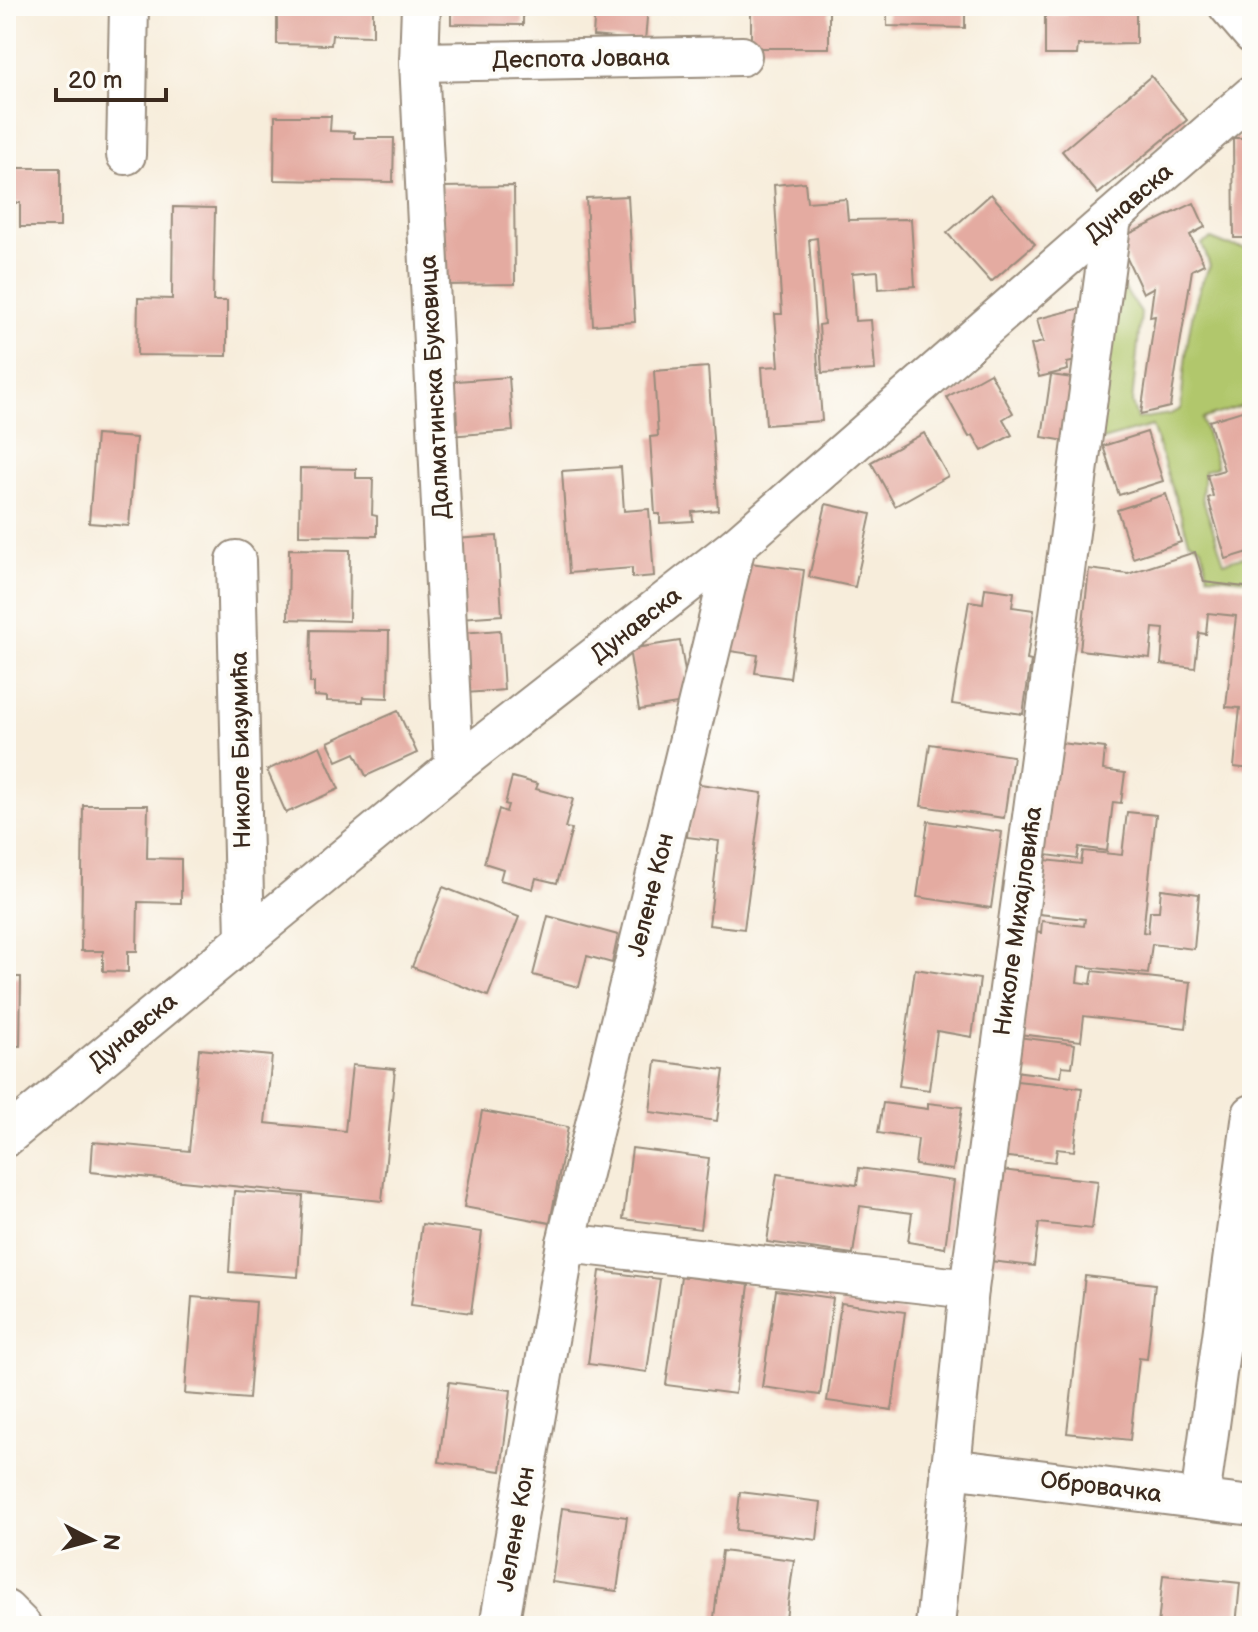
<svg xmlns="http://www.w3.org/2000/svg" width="1258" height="1632" font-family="'Balsamiq Sans',sans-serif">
	<rect width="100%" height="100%" fill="#fdfcf7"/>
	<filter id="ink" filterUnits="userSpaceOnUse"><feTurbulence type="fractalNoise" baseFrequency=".0125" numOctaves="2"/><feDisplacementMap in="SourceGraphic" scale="16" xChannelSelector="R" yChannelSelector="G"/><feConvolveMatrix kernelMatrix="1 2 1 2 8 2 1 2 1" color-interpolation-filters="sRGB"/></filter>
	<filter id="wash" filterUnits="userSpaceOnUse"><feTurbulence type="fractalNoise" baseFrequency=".006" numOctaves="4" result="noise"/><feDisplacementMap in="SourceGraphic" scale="32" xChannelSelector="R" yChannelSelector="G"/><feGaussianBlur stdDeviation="1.8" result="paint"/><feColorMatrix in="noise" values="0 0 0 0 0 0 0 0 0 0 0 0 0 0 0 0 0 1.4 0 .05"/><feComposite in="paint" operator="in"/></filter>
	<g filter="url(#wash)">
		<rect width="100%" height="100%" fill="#f7eddb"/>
		<path fill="#b1c76c" stroke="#767845" stroke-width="2" d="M 1211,239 L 1226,245 L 1252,249 L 1252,403 L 1202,419 L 1217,467 L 1204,471 L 1202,497 L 1224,562 L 1252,554 L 1252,580 L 1208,575 L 1202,548 L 1189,540 L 1152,426 L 1092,443 L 1115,275 L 1141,313 L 1132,403 L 1137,419 L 1170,414 L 1181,409 C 1184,368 1189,300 1210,266 L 1202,244 Z"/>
		<g id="blocks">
			<g fill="#e4aba1">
				<polygon points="277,6 373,6 373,36 332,35 331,45 277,44"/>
				<polygon points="451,6 523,6 523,25 451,24"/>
				<polygon points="595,6 648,6 645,41 593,36"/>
				<rect x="751" y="6" width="78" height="42"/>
				<polygon points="887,6 965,6 965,28 887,26"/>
				<polygon points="1067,6 1136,6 1136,44 1078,45 1077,55 1045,55 1045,15 1067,15"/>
				<polygon points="1151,76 1187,120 1098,194 1062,151"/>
				<polygon points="275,116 331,116 330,131 354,132 354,138 394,138 393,182 274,180"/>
				<polygon points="1233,138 1252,138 1252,238 1234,238"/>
				<polygon points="6,168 60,168 60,227 20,227 20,203 6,203"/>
				<polygon points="805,182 807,202 846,199 848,220 911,219 915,286 879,289 878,271 852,273 855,321 871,320 875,370 822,373 819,325 824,324 817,238 809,239 822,421 766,425 762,367 779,366 775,314 782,314 774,185"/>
				<polygon points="514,186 515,284 443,285 441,187"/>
				<polygon points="991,194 1035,244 991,282 947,233"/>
				<polygon points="628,196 635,322 593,325 586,198"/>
				<polygon points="1194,203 1205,227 1190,235 1204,264 1192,270 1170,407 1141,414 1155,316 1150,317 1154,287 1143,293 1118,239"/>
				<polygon points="173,207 215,208 213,301 227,301 227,356 137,355 138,298 172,299"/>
				<polygon points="1081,308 1092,357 1067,363 1068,370 1039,377 1031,345 1043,342 1037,319"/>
				<polygon points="708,367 718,510 692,512 693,521 660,523 660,514 655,514 650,437 658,436 654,371"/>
				<polygon points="990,373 1013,413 1003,419 1012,435 982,451 973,435 969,437 947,397"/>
				<polygon points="1051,375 1087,380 1078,443 1042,437"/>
				<polygon points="509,377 513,431 448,436 444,382"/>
				<polygon points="1252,408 1252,551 1226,559 1208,498 1213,496 1207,475 1224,470 1209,421"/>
				<polygon points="1147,432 1163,481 1119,495 1103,446"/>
				<polygon points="924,433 948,476 895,506 871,462"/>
				<polygon points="96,435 136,438 129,526 89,523"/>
				<polygon points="621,467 624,511 649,509 654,576 632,578 632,568 569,573 562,471"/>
				<polygon points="300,468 356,469 356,478 373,478 372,515 377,516 377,536 299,535"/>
				<polygon points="1166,494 1181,542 1133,558 1117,510"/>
				<polygon points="826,504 871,514 855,587 809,577"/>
				<polygon points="497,536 502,615 460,618 455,539"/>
				<polygon points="289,549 350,550 349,621 288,619"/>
				<polygon points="1195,552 1204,582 1252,588 1252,769 1234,767 1240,708 1226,707 1236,616 1208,613 1206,634 1199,633 1195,668 1161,664 1164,629 1153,628 1150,658 1080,650 1089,569 1128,574"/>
				<polygon points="742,562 804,570 790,678 755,673 758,655 730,651"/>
				<polygon points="985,588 1014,592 1012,607 1034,610 1027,660 1031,661 1023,714 952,704 969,601 983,603"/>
				<polygon points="311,630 389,631 388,698 363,697 363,702 327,701 327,697 314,696 314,683 310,683"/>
				<polygon points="500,630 504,690 466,693 462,633"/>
				<polygon points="680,641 690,702 639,710 629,649"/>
				<rect x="6" y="667" width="6" height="67"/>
				<polygon points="398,711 417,753 366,776 355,753 337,761 328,742"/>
				<polygon points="1051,742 1105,748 1103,770 1125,773 1121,803 1113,802 1107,851 1079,847 1077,859 1038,854"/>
				<polygon points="930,744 1013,756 1004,818 921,806"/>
				<polygon points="320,746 339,789 286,813 267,770"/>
				<polygon points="512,777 538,784 536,789 573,799 565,828 572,829 557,883 536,878 533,889 500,880 503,869 484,863 499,809 506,812 508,805 505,804"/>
				<polygon points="693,783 762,793 744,929 709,925 719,841 687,837"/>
				<polygon points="83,805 148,805 147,858 181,859 181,903 138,902 137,951 128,951 128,972 103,971 103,951 81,951"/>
				<polygon points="1127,812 1156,815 1143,932 1148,933 1150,911 1159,911 1161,889 1199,894 1194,949 1152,944 1148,974 1079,966 1077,982 1091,984 1093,971 1191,982 1186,1028 1084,1016 1081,1041 1009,1033 1024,930 1041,933 1042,921 1084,926 1085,919 1030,913 1036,859 1081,864 1083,851 1122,855"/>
				<polygon points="928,821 1002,832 991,908 917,897"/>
				<polygon points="443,887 519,917 488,996 412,967"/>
				<polygon points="548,916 618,935 612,963 587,956 579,987 533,975"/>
				<polygon points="915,969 980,979 972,1037 937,1031 929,1090 899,1086"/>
				<polygon points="6,977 21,977 20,1046 6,1045"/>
				<polygon points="1009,1036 1075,1044 1072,1067 1062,1066 1061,1077 1006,1070"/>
				<polygon points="199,1049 272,1056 265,1123 345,1131 352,1065 395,1069 382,1201 91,1172 93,1142 189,1151"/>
				<polygon points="656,1061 724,1070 717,1121 650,1112"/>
				<polygon points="1007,1080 1082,1088 1074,1151 1057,1149 1055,1162 999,1156"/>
				<polygon points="883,1103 928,1109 928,1103 962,1107 953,1170 915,1165 918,1139 878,1133"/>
				<polygon points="482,1111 568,1127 550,1223 464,1207"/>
				<polygon points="632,1148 709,1158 700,1229 623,1219"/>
				<polygon points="859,1168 954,1181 945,1248 908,1242 912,1213 860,1206 853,1254 767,1242 777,1174 857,1185"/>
				<polygon points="992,1169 1098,1181 1092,1229 1039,1223 1034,1266 982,1260"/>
				<polygon points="234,1191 303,1196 298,1277 229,1272"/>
				<polygon points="422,1224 482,1232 471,1313 411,1305"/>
				<polygon points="600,1271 660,1279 647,1372 588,1364"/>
				<polygon points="681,1276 749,1285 735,1394 666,1385"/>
				<polygon points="1085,1276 1155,1284 1147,1359 1139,1358 1130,1440 1067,1433"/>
				<polygon points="776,1290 833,1298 820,1395 762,1387"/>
				<polygon points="192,1297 256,1302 249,1399 185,1394"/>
				<polygon points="841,1303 905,1312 892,1410 827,1401"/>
				<polygon points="449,1382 511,1390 501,1471 439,1462"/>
				<polygon points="740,1492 821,1502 817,1540 736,1530"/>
				<polygon points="562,1508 627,1517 617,1591 552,1582"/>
				<polygon points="722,1551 794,1560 785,1626 713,1626"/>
				<polygon points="1163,1575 1240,1583 1236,1626 1158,1626"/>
			</g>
		</g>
	</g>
	<g filter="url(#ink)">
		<use href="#blocks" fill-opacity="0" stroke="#998c7c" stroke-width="2"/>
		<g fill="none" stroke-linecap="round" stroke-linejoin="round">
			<g stroke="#998c7c" stroke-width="42">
				<g id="minor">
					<polyline points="421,6 419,62 454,767"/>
					<polyline points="1228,6 1252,34"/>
					<polyline points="419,62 742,56"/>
					<polyline points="126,155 129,6"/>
					<polyline points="236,560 245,939"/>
					<polyline points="6,1137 454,767 736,546 1252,95"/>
					<polyline points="566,1243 969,1289"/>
					<polyline points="950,1468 1252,1506"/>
					<polyline points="1200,1499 1252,1114"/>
					<polyline points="6,1610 22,1626"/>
					<polyline points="499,1626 566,1243 736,546"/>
					<polyline points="935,1626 969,1289 1112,218"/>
				</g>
			</g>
			<use href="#minor" stroke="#fff" stroke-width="38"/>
		</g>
	</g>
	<g text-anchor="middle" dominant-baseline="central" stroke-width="8" stroke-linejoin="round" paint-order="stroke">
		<g font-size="24" fill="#3b2a1e" stroke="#fdfcf7">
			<text transform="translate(581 59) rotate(-1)">Деспота Јована</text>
			<text transform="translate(1129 203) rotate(-41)">Дунавска</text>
			<text transform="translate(435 387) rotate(-93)">Далматинска Буковица</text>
			<text transform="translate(636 625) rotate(-38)">Дунавска</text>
			<text transform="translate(241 750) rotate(-91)">Николе Бизумића</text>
			<text transform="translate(651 895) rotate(-76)">Јелене Кон</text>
			<text transform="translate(1018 921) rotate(-82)">Николе Михајловића</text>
			<text transform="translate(133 1032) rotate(-40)">Дунавска</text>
			<text transform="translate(1101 1487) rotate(7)">Обровачка</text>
			<text transform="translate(516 1529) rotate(-80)">Јелене Кон</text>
		</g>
	</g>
	<rect width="1258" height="1632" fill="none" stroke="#fdfcf7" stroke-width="32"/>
	<g transform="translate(92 1540) rotate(96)" stroke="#fdfcf7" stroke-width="6" paint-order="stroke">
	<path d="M0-6L14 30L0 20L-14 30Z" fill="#3b2a1e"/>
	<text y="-12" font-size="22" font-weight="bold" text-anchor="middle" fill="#3b2a1e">N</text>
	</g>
	<path d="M56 88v12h110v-12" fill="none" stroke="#3b2a1e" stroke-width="4"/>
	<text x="68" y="88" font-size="24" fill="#3b2a1e" stroke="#fdfcf7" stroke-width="6" paint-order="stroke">20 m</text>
</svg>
